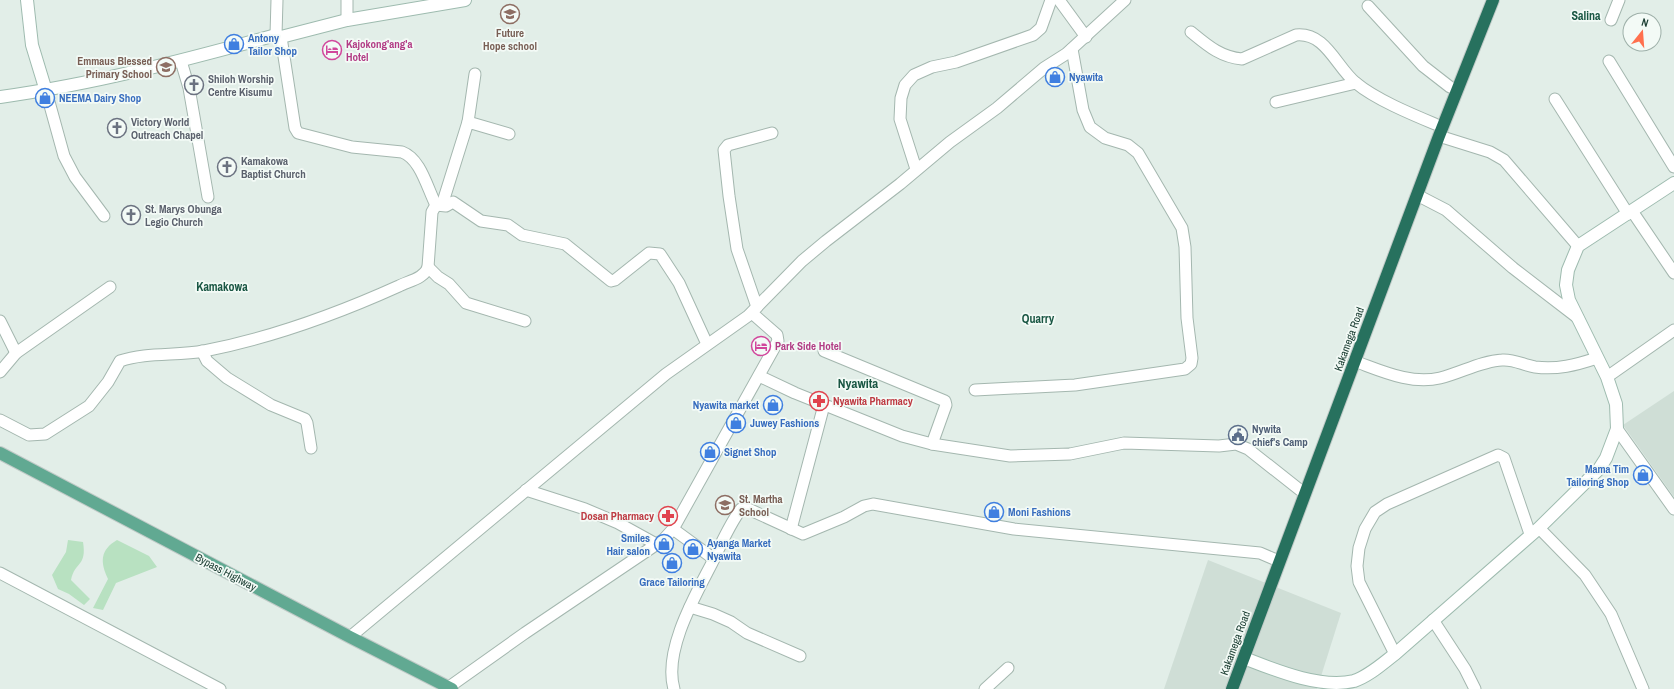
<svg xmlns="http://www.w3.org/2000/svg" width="1674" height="689" font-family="'Archivo Narrow',sans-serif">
	<rect width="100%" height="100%" fill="#e2eee8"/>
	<g fill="#cfded6">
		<polygon points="1674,391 1674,497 1623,425"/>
		<polygon points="1208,560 1341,613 1317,689 1164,689"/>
	</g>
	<g fill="#b8e1c1">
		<path d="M 68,540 L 83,542 C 87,567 75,561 71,580 L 90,599 L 84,605 L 69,594 L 58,589 L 52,575 L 66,552 Z"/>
		<path d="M 117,540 L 149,556 L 157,567 L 116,583 L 103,610 L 93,608 L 108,579 C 100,562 100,550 117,540 Z"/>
	</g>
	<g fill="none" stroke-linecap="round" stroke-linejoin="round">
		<g stroke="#a4b7af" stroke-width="13">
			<g id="street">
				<polyline points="347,0 347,20"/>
				<polyline points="1059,0 1086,37"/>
				<polyline points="1368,6 1423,66 1450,87"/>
				<polyline points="1611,20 1619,0"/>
				<path d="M 1191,32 C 1207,45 1220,57 1242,59 L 1296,35 C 1326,32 1336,67 1356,83 C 1375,99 1411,114 1435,124"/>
				<polyline points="276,35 277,0"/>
				<path d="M 281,37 L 295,128 L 298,133 L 352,147 L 402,152 C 421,159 427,188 436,205"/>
				<polyline points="181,61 189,88 208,197"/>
				<polyline points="1609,61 1674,167"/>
				<polyline points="46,91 64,156 75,177 104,216"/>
				<polyline points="1555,99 1628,214"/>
				<polyline points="1276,102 1356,83"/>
				<polyline points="468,122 475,74"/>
				<polyline points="1439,136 1490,152 1504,160 1578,246"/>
				<polyline points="916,169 900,119 901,98 905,85 914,75 932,67 956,62 1033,35 1041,28 1051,0"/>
				<polyline points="1417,195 1446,210 1513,268 1578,318"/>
				<polyline points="436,205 446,206 453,202 481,221 508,225 522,235 565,244 611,281 615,280 649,253 660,254 679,283 707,344"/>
				<polyline points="442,205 468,122 509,134"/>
				<polyline points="1632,211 1674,273"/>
				<polyline points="428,267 438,277 449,284 466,303 525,321"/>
				<polyline points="757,307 737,249 729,196 724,150 728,145 772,133"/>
				<polyline points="0,321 16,353"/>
				<polyline points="202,351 207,361 227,378 271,405 305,419 307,423 311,448"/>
				<polyline points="824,351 945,401 946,405 932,444"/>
				<path d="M 1354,361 C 1382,371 1411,385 1440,378 C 1461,373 1481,361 1502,360 C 1514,359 1523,365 1535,367 C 1557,370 1576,365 1597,358"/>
				<polyline points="0,372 16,353 110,287"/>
				<polyline points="759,376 795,393 902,436 932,444 1010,456 1070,454 1124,443 1219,446 1236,444 1248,449 1300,490"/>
				<polyline points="1607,377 1674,330"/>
				<polyline points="975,390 1075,385 1185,369 1191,364 1192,358 1187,318 1185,247 1182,228 1138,153 1128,145 1105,138 1090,127 1083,110 1072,49"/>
				<path d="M 0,420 L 29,435 L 45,434 L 89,406 L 108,382 L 120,361 C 146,352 177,356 204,351 C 271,338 337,314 399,286 C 409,281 425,278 428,267 L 432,212 L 436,205"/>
				<polyline points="1617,429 1674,509"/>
				<polyline points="526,490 585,509 618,523 656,544"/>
				<polyline points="1539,528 1585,575 1611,614 1643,689"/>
				<polyline points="673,529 714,559"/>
				<polyline points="791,529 824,405"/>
				<polyline points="0,573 220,689"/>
				<polyline points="690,607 713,614 731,622 747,633 800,656"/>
				<polyline points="1433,620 1465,669 1475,689"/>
				<polyline points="350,637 666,374 748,316 802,261 826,241 900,184 950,142 997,108 1044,68 1066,54 1125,0"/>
				<polyline points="1395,654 1359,582 1357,566 1359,548 1365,529 1375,512 1387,504 1498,455 1504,458 1530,534"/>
				<polyline points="449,687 525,633 663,540 673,529 778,341 777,335 752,313"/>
				<path d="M 674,689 C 663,651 695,596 712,563 C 721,544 729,525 741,509 L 744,507 L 803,534 L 844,517 L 864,506 L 873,504 L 1014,529 L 1260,553 L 1274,559"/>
				<polyline points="985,689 1008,668"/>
			</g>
		</g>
		<g stroke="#9ebbaf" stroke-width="14">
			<g id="secondary">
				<polyline points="27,0 32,45 46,91"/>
				<path d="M 0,97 C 94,84 185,60 276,35 L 281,37 L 347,20 L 465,0"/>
				<path d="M 1244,658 C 1275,670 1320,689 1354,681 C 1369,676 1382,664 1395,654 L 1539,528 L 1599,469 L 1606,458 L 1617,429 L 1616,404 L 1607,377 L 1569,300 L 1566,285 L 1568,270 L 1578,246 L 1674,183"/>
			</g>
		</g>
		<g stroke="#c0cac7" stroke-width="14">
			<polyline id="primary" points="0,453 350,637 452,689"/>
		</g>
		<g stroke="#c0cac7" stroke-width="14">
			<polyline id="highway" points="1232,689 1439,136 1493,0"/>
		</g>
		<use href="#street" stroke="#fff" stroke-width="11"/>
		<use href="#secondary" stroke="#fff" stroke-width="12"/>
		<use href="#primary" stroke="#61a992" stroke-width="12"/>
		<use href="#highway" stroke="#27715e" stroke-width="12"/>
	</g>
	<defs>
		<g id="school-ring" transform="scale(1)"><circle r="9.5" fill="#f3faf6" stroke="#8d6e63" stroke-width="1.5"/><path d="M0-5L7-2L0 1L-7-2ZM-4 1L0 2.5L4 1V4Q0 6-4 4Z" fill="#8d6e63"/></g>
		<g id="shop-ring" transform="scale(1)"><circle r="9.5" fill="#f3faf6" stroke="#3f7fe0" stroke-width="1.5"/><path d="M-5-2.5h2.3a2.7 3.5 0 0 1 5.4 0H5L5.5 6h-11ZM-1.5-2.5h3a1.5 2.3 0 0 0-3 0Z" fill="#3f7fe0"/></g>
		<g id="hotel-ring" transform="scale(1)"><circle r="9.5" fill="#f3faf6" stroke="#d1479c" stroke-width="1.5"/><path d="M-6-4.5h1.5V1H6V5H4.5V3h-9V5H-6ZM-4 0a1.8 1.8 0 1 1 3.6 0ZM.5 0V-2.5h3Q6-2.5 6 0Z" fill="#d1479c"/></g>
		<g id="church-ring" transform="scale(1)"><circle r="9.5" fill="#f3faf6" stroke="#6b7280" stroke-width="1.5"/><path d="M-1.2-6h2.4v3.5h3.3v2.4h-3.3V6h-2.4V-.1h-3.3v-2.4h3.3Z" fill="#6b7280"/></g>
		<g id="pharmacy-ring" transform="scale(1)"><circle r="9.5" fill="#f3faf6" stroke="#e0444e" stroke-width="1.5"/><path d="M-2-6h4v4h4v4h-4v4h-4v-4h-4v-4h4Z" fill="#e0444e"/></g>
		<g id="civic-ring" transform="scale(1)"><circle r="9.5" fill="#f3faf6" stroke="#5c6f8a" stroke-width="1.5"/><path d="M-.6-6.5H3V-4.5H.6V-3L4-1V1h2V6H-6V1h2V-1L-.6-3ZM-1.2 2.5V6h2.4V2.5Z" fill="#5c6f8a"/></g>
	</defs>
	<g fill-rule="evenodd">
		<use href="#school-ring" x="510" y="14"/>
		<use href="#shop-ring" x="234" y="44"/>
		<use href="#hotel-ring" x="332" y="50"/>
		<use href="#school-ring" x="166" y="67"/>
		<use href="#shop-ring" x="1055" y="77"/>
		<use href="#church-ring" x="194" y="85"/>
		<use href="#shop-ring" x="45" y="98"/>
		<use href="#church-ring" x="117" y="128"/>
		<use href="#church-ring" x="227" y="167"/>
		<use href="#church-ring" x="131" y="215"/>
		<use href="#hotel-ring" x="761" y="346"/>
		<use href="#pharmacy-ring" x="819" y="401"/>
		<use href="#shop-ring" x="773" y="405"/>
		<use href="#shop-ring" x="736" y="423"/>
		<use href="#civic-ring" x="1238" y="435"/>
		<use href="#shop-ring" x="710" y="452"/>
		<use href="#shop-ring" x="1643" y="475"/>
		<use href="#school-ring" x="725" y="505"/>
		<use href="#shop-ring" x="994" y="512"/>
		<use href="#pharmacy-ring" x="668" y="516"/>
		<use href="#shop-ring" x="664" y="544"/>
		<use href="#shop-ring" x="693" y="549"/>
		<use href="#shop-ring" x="672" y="563"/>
	</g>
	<g text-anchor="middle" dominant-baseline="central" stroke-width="3.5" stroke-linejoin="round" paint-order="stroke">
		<g font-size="11" font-weight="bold" fill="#785e54" stroke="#f3faf6">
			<text x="510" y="33">Future<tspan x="510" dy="13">Hope school</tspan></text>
			<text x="152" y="61" text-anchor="end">Emmaus Blessed<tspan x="152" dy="13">Primary School</tspan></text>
			<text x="739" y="499" text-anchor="start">St. Martha<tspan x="739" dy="13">School</tspan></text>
		</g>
		<g font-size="11" font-weight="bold" fill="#366cbe" stroke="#f3faf6" text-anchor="start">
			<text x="248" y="38">Antony<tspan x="248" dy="13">Tailor Shop</tspan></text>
			<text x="1069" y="77">Nyawita</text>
			<text x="59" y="98">NEEMA Dairy Shop</text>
			<text x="759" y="405" text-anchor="end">Nyawita market</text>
			<text x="750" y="423">Juwey Fashions</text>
			<text x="724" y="452">Signet Shop</text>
			<text x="1629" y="469" text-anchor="end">Mama Tim<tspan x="1629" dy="13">Tailoring Shop</tspan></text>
			<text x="1008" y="512">Moni Fashions</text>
			<text x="650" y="538" text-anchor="end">Smiles<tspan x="650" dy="13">Hair salon</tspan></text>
			<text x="707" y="543">Ayanga Market<tspan x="707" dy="13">Nyawita</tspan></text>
			<text x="672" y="582" text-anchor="middle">Grace Tailoring</text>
		</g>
		<g font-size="11" font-weight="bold" fill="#b23c85" stroke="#f3faf6" text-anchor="start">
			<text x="346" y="44">Kajokong'ang'a<tspan x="346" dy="13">Hotel</tspan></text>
			<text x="775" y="346">Park Side Hotel</text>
		</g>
		<g font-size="11" font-weight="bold" fill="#5b616d" stroke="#f3faf6" text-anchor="start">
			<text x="208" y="79">Shiloh Worship<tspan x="208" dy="13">Centre Kisumu</tspan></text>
			<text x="131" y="122">Victory World<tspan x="131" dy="13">Outreach Chapel</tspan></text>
			<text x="241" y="161">Kamakowa<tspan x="241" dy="13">Baptist Church</tspan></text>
			<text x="145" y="209">St. Marys Obunga<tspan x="145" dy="13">Legio Church</tspan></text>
		</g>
		<g font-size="11" fill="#1f4136" stroke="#f3faf6">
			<text transform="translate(1349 339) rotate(-70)">Kakamega Road</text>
			<text transform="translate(226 572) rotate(28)">Bypass Highway</text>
			<text transform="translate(1235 643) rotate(-70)">Kakamega Road</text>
		</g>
		<g font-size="11" font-weight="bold" fill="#be3a42" stroke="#f3faf6" text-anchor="start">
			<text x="833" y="401">Nyawita Pharmacy</text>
			<text x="654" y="516" text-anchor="end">Dosan Pharmacy</text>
		</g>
		<g font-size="11" font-weight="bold" fill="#4e5e75" stroke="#f3faf6" text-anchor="start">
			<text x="1252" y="429">Nywita<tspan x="1252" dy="13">chief's Camp</tspan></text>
		</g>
		<g font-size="12" font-weight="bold" fill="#195643" stroke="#f3faf6">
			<text x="1586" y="16">Salina</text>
			<text x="222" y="287">Kamakowa</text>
			<text x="1038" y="319">Quarry</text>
		</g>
		<g font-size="13" font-weight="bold" fill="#195643" stroke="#f3faf6">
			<text x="858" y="383">Nyawita</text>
		</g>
	</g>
	<g transform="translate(1642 32) rotate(17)"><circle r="19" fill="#f3faf6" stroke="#9eb0a9"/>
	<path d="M0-3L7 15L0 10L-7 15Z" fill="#ff704e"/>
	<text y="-6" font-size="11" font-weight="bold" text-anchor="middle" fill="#1f4136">N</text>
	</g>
</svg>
